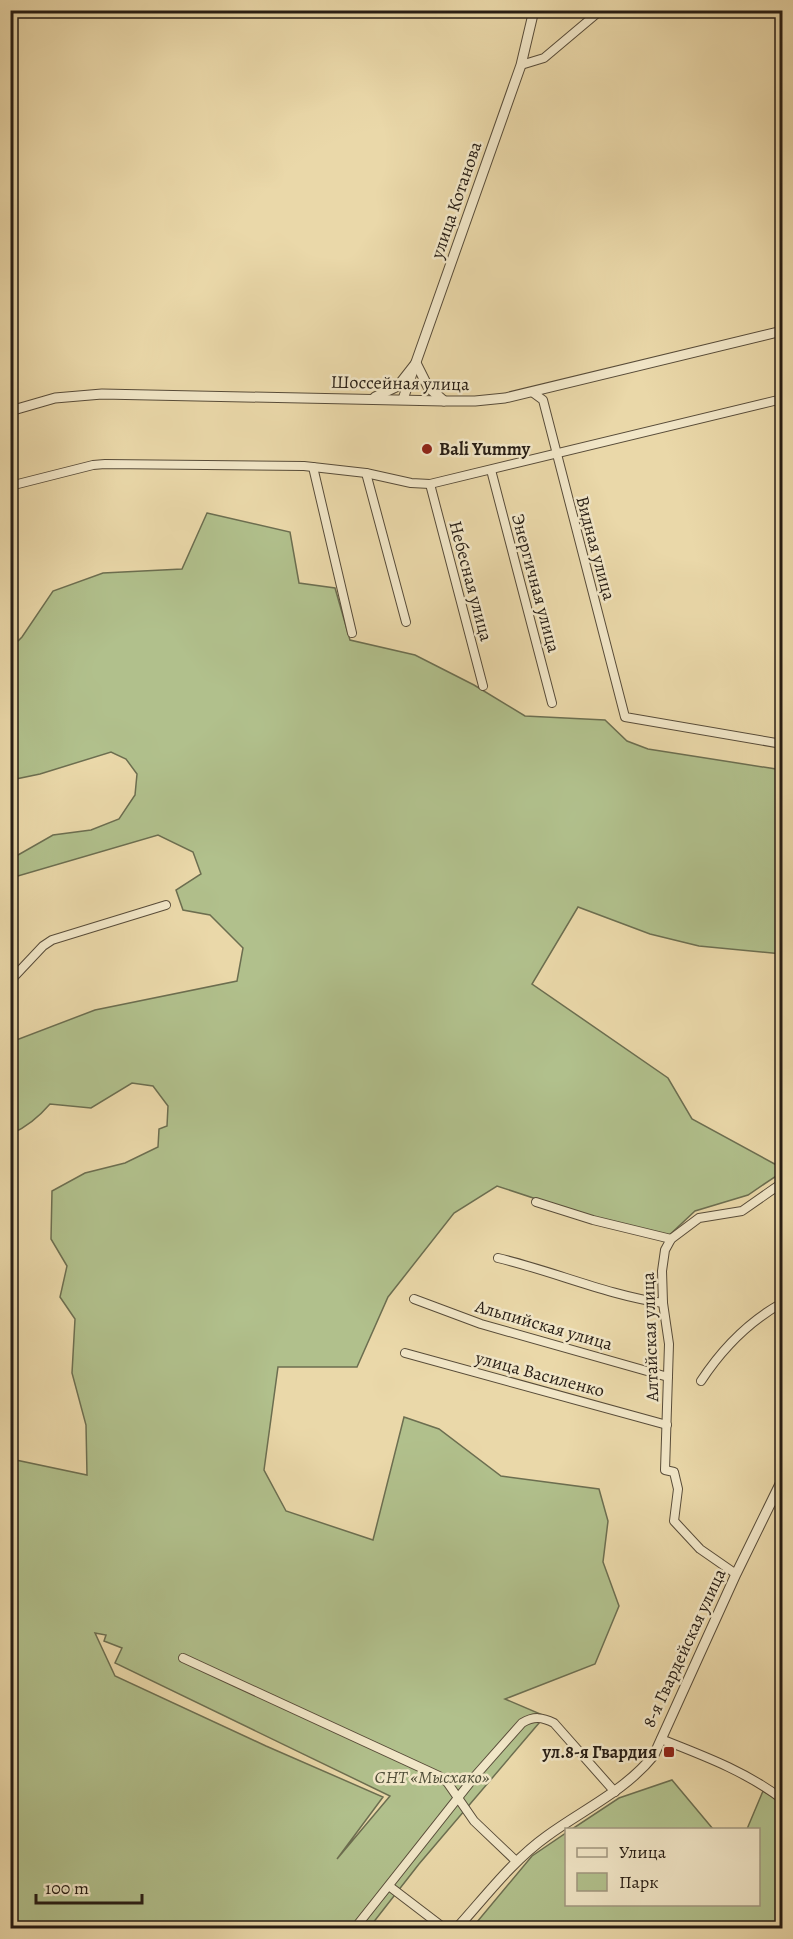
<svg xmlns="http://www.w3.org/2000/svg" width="793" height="1939" font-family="Alegreya,serif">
	<rect width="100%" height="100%" fill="#ead8a9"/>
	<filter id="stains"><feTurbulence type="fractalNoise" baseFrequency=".00333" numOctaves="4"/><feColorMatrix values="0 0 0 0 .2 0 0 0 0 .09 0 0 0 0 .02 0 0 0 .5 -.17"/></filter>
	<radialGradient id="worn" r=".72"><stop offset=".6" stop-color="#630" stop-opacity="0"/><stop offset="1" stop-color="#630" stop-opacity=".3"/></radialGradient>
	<g fill="#b1c08c" stroke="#6c6e50" stroke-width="1.5" fill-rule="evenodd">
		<path d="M 207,513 L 290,532 L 299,583 L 335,588 L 350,640 L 415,655 L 474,685 L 525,716 L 605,720 L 627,741 L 648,749 L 782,770 L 782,954 L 699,946 L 650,934 L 578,907 L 532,984 L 668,1078 L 692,1119 L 782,1168 L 782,1172 L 748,1195 L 695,1211 L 663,1241 L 497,1186 L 454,1213 L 388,1297 L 357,1367 L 278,1367 L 264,1470 L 286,1511 L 373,1540 L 404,1417 L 439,1429 L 501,1476 L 599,1489 L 608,1521 L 603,1562 L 619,1606 L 595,1664 L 505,1699 L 545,1716 L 419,1864 L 369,1928 L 11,1928 L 11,1459 L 87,1475 L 86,1425 L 72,1373 L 75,1319 L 60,1297 L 67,1266 L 51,1239 L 52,1191 L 85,1173 L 125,1163 L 158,1147 L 159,1129 L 167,1126 L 168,1106 L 153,1086 L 132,1083 L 91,1108 L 50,1104 C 38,1118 27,1127 11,1134 L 11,1042 L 95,1010 L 237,981 L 243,948 L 210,915 L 183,910 L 176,890 L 201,874 L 193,852 L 158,835 L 11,878 L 11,859 L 53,835 L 91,830 L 119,819 L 135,795 L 137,774 L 126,759 L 111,752 L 40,774 L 11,780 L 11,648 L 22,637 L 53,591 L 103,573 L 182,569 ZM 95,1633 L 106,1635 L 104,1641 L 122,1648 L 115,1663 L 390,1796 L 337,1859 L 383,1797 L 266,1746 L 115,1676 Z"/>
		<polygon points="672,1780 713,1829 572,1829 619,1798"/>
		<polygon points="763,1791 782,1802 782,1928 472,1928 532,1856 566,1833 566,1904 758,1904 758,1830 747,1829"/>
	</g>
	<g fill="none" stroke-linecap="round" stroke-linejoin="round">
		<g stroke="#584c39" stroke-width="10">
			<g id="minor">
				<polyline points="521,65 544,58 601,10"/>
				<polyline points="532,392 543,400 625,717 782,744"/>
				<polyline points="313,467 352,633"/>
				<polyline points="491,470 552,703"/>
				<polyline points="366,473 406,622"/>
				<polyline points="430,484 483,686"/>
				<polyline points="10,486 93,465 105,464 304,466 366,473 411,483 430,484 782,399"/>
				<polyline points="10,981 43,946 52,940 166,905"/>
				<polyline points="536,1202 593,1220 671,1239"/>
				<path d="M 498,1258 C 553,1271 607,1295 663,1303"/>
				<polyline points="414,1299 481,1324 668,1377"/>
				<polyline points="405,1353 667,1425"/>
				<path d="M 701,1381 C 722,1349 748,1322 782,1303"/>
				<polyline points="773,1500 782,1505"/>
				<polyline points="736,1574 700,1549 674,1521 678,1489 674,1472 665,1470 669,1344 663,1303 662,1271 665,1250 671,1239 699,1218 742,1211 782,1183"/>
				<polyline points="183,1658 439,1776 447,1782 474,1821 516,1861"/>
				<path d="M 661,1739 C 704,1756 745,1771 782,1799"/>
				<polyline points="389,1886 444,1928"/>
				<path d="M 355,1928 L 476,1775 L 522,1723 C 534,1716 542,1717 554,1723 L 615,1792"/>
			</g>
		</g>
		<g stroke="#584c39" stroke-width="11">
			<g id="tertiary">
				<polyline points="375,397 398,386 416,363 428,387 444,401"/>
				<polyline points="403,399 521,65 534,10"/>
				<polyline points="10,411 55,398 102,394 444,401 475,401 505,398 782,331"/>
				<path d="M 457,1928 C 486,1896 512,1861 547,1836 C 584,1809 625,1791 654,1755 L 736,1574 L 782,1480"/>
			</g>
		</g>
		<use href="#minor" stroke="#f1e6c7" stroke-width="8"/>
		<use href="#tertiary" stroke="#f1e6c7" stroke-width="9"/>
	</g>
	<g fill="#8f2418" stroke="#f1e6c7" stroke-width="2">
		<circle cx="427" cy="449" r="6"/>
		<rect x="663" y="1746" width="12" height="12" rx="3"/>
	</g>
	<g text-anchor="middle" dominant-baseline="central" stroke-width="5" stroke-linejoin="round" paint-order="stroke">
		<g font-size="18" fill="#271d14" stroke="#f1e6c7">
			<text transform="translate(456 200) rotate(-71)">улица Котанова</text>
			<text transform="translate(400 383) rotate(1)">Шоссейная улица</text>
			<text transform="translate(596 548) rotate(75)">Видная улица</text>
			<text transform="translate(471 581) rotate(75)">Небесная улица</text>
			<text transform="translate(536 583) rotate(75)">Энергичная улица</text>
			<text transform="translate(544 1325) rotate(16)">Альпийская улица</text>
			<text transform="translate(650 1337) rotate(-92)">Алтайская улица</text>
			<text transform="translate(540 1374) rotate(15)">улица Василенко</text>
			<text transform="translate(684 1648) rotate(-65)">8-я Гвардейская улица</text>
		</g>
		<g font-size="18" font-weight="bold" fill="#271d14" stroke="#f1e6c7" text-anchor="start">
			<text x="439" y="449">Bali Yummy</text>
			<text x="657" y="1752" text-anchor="end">ул.8-я Гвардия</text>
		</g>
		<g font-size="18" font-style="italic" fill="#504e38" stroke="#f1e6c7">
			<text x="432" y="1777">СНТ «Мысхако»</text>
		</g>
	</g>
	<rect width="793" height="1939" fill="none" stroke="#ead8a9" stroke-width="36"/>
	<rect x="12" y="12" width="769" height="1915" fill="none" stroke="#271d14" stroke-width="3"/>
	<rect x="18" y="18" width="757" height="1903" fill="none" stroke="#271d14" stroke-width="1.5"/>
	<rect x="565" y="1828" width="195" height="78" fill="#f1e6c7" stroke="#a0967f" stroke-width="1.5"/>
	<rect x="577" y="1848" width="30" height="9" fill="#f1e6c7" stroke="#a0967f" stroke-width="1.5"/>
	<text x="619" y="1858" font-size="18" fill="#271d14">Улица</text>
	<rect x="577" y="1873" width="30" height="18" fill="#b1c08c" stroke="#a0967f" stroke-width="1.5"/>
	<text x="619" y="1888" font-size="18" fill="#271d14">Парк</text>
	<path d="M36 1894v9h106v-9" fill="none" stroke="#271d14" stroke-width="3"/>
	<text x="45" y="1894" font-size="18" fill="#271d14" stroke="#f1e6c7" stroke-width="4.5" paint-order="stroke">100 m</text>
	<rect width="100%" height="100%" filter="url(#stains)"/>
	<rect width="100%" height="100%" fill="url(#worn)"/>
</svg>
